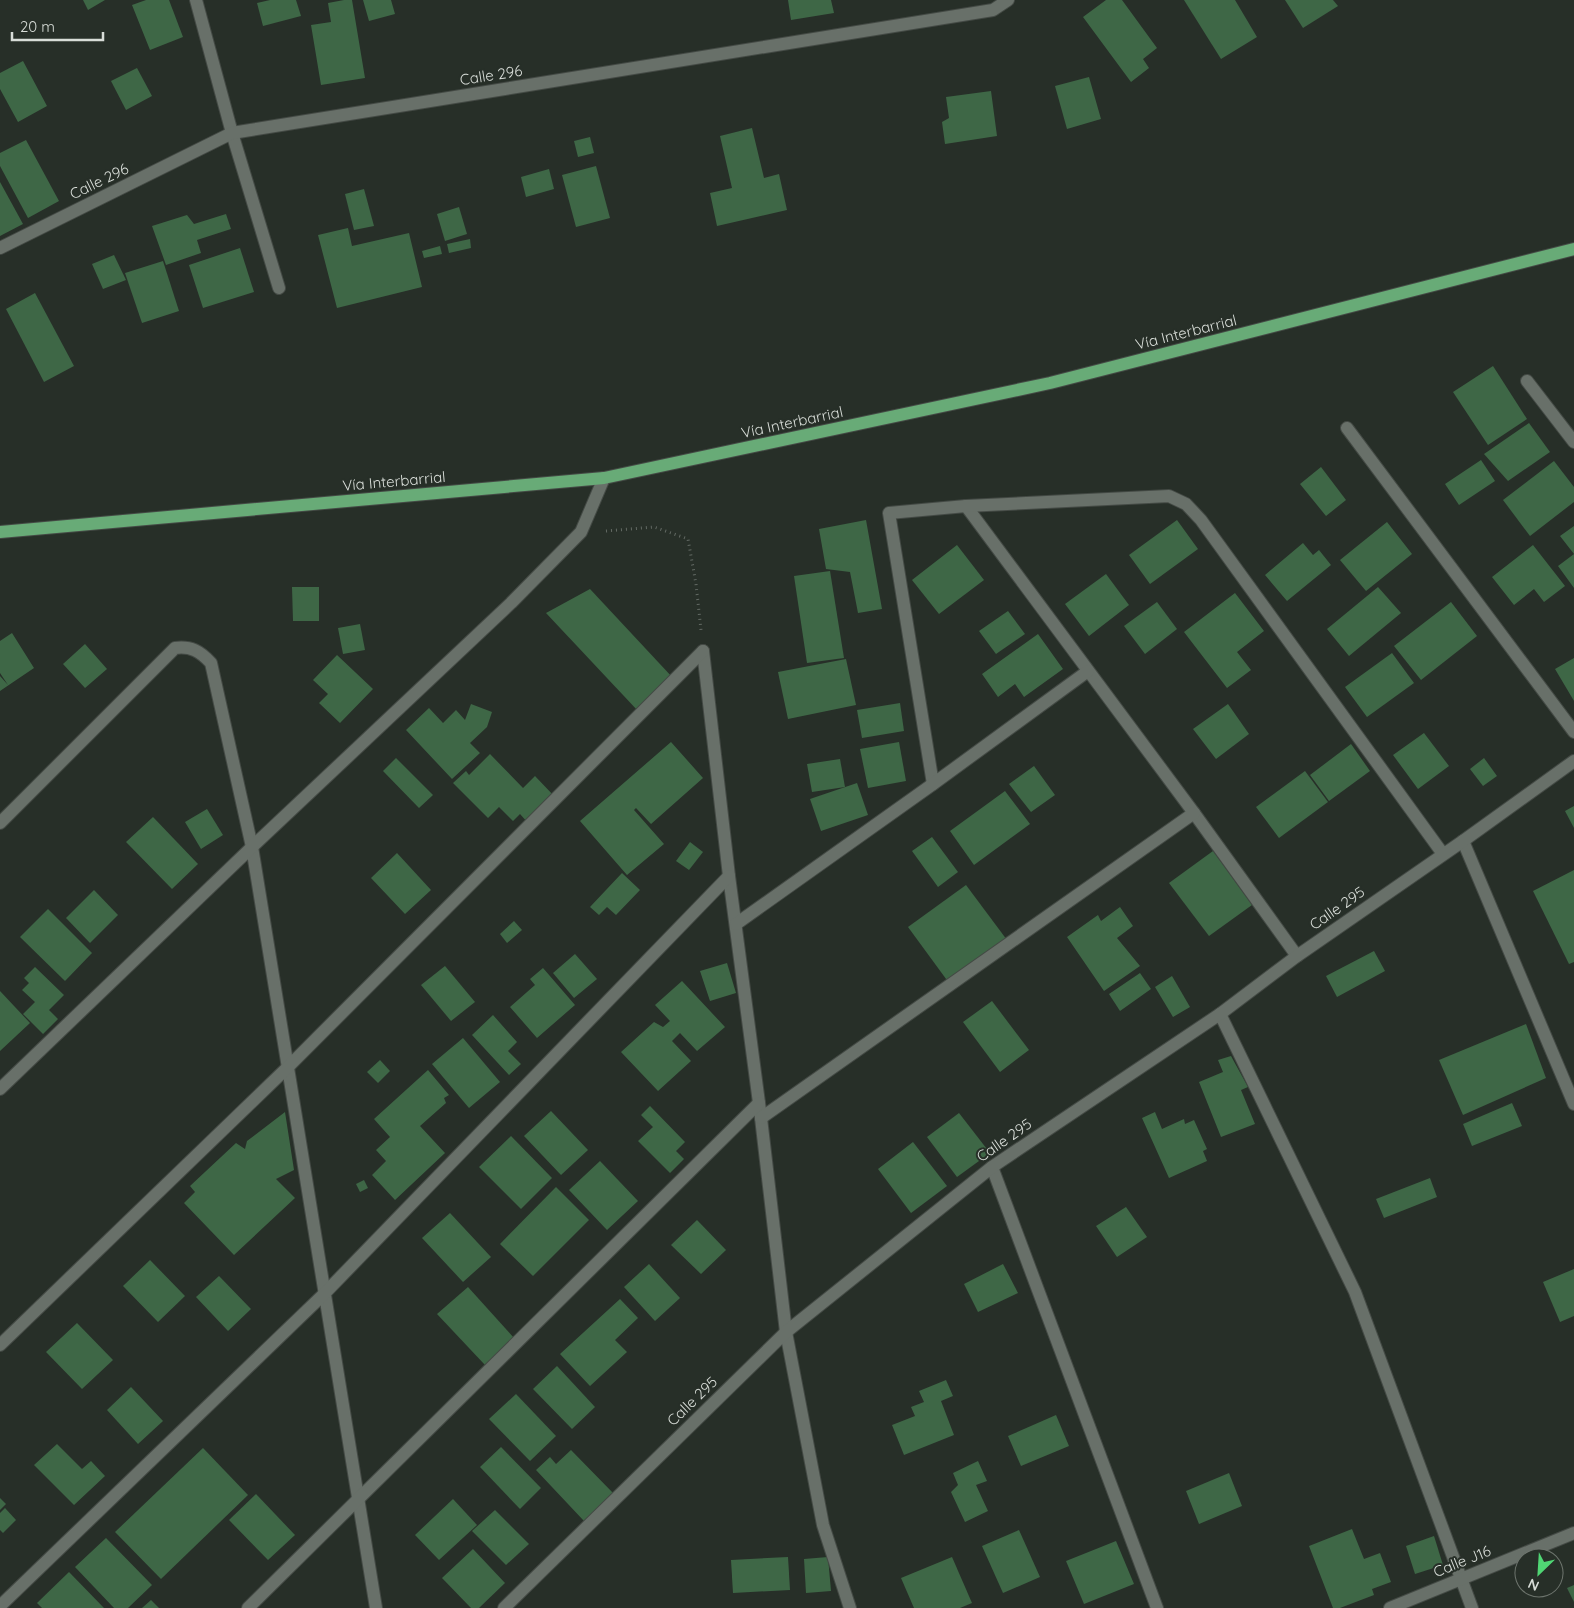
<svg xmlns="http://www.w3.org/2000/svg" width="1574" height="1608" font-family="Quicksand,sans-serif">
	<rect width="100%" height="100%" fill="#272f28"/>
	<g fill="#3e6746">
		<polygon points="83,0 105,0 88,10"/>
		<polygon points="146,0 169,0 183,37 150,50 132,5"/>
		<polygon points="270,0 296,0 301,16 263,26 257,3"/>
		<polygon points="344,0 352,0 365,78 321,85 311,25 331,22 328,3"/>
		<polygon points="363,0 391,0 395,14 369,21"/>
		<polygon points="788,0 831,0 834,13 791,20"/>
		<polygon points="1106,0 1122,0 1157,48 1143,59 1149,68 1131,82 1083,17"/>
		<polygon points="1184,0 1235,0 1257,37 1221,59"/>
		<polygon points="1285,0 1333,0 1338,6 1303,28"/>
		<polygon points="23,61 47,106 18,122 0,89 0,73"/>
		<polygon points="137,68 152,96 126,110 111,81"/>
		<polygon points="1089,77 1101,119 1067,129 1055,86"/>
		<polygon points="991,91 997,136 945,144 942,122 949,118 946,97"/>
		<polygon points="752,128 764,178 779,174 787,210 717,226 710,193 732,188 720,136"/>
		<polygon points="590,137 594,153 578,157 574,141"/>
		<polygon points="26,140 59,201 28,218 0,166 0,153"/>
		<polygon points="596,166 610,218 576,227 562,175"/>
		<polygon points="549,169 554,189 526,197 521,177"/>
		<polygon points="0,182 23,224 0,236"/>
		<polygon points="364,189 374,226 354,230 345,194"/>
		<polygon points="459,207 467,234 445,241 437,214"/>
		<polygon points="226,214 231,229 197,240 201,253 166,265 152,226 187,215 194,224"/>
		<polygon points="348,228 352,246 409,233 422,287 337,308 318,235"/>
		<polygon points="470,239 471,248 449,253 447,244"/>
		<polygon points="440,246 442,254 424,258 422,251"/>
		<polygon points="240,248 254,292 203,308 189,265"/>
		<polygon points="114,255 126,280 103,289 92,264"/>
		<polygon points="163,261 179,311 142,323 125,273"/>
		<polygon points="35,293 74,366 44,382 6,309"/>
		<polygon points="1493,366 1527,419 1488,445 1453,392"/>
		<polygon points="1529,423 1550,452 1508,481 1484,454"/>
		<polygon points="1481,460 1495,481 1459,505 1445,484"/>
		<polygon points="1554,461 1574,487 1574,502 1530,536 1503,500"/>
		<polygon points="1321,467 1346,500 1326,516 1300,484"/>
		<polygon points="866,520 882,609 858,613 850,572 826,569 819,529"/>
		<polygon points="1177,520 1198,549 1150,584 1129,555"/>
		<polygon points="1387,522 1412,554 1366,591 1340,560"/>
		<polygon points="1574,526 1574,588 1558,566 1574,554 1560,536"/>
		<polygon points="1303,543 1313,555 1319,550 1331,565 1287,601 1265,575"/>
		<polygon points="957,545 984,580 939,614 912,580"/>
		<polygon points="1533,545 1565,586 1544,602 1534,589 1514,605 1492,577"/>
		<polygon points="830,571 844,658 807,663 794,576"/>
		<polygon points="1106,574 1129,605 1089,636 1065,604"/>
		<polygon points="292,587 319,587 319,621 293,621"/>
		<polygon points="1378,587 1401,613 1349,656 1327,629"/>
		<polygon points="590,589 673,678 638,711 546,613"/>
		<polygon points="1235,593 1264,631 1237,652 1251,670 1227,688 1184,632"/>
		<polygon points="1157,602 1177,629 1145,654 1124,626"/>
		<polygon points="1451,602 1477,636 1421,680 1394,646"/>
		<polygon points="1008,611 1025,634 996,654 979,631"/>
		<polygon points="360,624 365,650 343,654 338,628"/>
		<polygon points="12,633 34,668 0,691 0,676 8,685 0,673 0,641"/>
		<polygon points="1038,634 1063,669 1024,697 1015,684 998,697 982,674"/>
		<polygon points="85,644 107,669 85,688 63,664"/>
		<polygon points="1392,653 1414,683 1367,717 1345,687"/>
		<polygon points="337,655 373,689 340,723 319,703 328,694 313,680"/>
		<polygon points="1574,658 1574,701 1555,669"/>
		<polygon points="846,659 856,705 788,719 778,672"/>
		<polygon points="900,703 904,731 862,738 857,710"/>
		<polygon points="471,704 492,712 487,727 470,743 480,753 452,779 406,730 429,708 443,723 456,710 465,720"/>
		<polygon points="1228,704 1249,734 1216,759 1193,729"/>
		<polygon points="1424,733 1449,766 1418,789 1393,755"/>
		<polygon points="671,742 703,778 651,824 636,808 634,810 664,844 627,875 580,821"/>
		<polygon points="899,742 906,781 868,788 860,749"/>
		<polygon points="1351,744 1370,771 1329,801 1310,775"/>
		<polygon points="490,754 523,788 535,776 555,797 528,823 520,814 513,821 499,807 488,818 453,783 466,771 469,775"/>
		<polygon points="396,758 433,795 419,808 383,771"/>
		<polygon points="1484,758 1497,776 1483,786 1470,769"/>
		<polygon points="840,759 845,787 812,792 807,764"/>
		<polygon points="1034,766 1055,795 1031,812 1009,784"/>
		<polygon points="1305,771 1328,802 1279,838 1256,807"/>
		<polygon points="857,783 868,815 821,831 810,799"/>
		<polygon points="1005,791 1030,824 974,865 950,831"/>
		<polygon points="1574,806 1574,828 1565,811"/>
		<polygon points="207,809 223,835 201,849 185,822"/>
		<polygon points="153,817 198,864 172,889 126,842"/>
		<polygon points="932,837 958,872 938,887 912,851"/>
		<polygon points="690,842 703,852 689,870 676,861"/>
		<polygon points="1213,851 1252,905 1209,936 1169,883"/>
		<polygon points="397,853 431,890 405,914 371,878"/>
		<polygon points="1574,870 1574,962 1569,964 1533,891"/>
		<polygon points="622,873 640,890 616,915 607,907 599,915 590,907"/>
		<polygon points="966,885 1007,940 949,983 908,927"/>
		<polygon points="94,890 118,915 90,943 66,918"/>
		<polygon points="1120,907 1133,926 1117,938 1140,966 1104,991 1067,937 1098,915 1101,921"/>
		<polygon points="48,909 92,953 65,981 20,937"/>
		<polygon points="514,921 522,930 507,943 500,934"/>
		<polygon points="1374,951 1385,971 1337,997 1326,976"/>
		<polygon points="575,954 597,979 574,998 553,973"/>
		<polygon points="727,963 736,993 710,1001 700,971"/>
		<polygon points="445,966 475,1002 451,1021 421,985"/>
		<polygon points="35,967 64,995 49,1010 58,1019 43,1034 23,1014 35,1002 22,990 29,983 24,978"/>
		<polygon points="543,968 575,1005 537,1038 510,1007 535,985 530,979"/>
		<polygon points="1140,973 1151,989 1120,1011 1109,994"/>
		<polygon points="1172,976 1190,1007 1173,1017 1155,987"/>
		<polygon points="682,981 725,1027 697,1051 680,1033 672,1041 691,1061 658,1091 621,1052 654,1022 663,1027 670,1021 655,1005"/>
		<polygon points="0,991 30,1023 0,1051"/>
		<polygon points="992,1001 1029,1050 1000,1072 963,1022"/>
		<polygon points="493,1015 517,1042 508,1051 521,1064 509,1075 472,1035"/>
		<polygon points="1526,1024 1546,1078 1463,1115 1439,1060"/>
		<polygon points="463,1038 500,1082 469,1108 432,1064"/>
		<polygon points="1231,1056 1248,1087 1241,1090 1255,1124 1221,1137 1199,1082 1223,1072 1218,1060"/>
		<polygon points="380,1060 390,1071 378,1083 367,1072"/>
		<polygon points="428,1070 449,1095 444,1098 446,1103 420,1126 445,1153 395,1200 372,1175 386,1161 376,1150 390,1137 374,1119"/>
		<polygon points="1512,1103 1522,1126 1472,1146 1463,1124"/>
		<polygon points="650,1106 685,1142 676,1151 684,1159 670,1173 638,1141 653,1127 641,1115"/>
		<polygon points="551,1111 588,1150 561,1175 524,1136"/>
		<polygon points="285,1112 294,1170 276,1179 295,1198 234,1255 184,1203 195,1192 190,1186 236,1143 245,1149 247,1141"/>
		<polygon points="1155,1112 1162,1129 1184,1119 1185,1124 1194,1120 1207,1149 1203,1151 1207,1161 1169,1178 1142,1118"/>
		<polygon points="959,1113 990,1153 957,1177 927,1137"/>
		<polygon points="511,1136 552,1178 521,1209 479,1167"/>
		<polygon points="913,1142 947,1186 911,1213 878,1169"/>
		<polygon points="600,1161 638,1201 607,1230 569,1190"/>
		<polygon points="1430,1178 1437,1197 1384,1218 1376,1199"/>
		<polygon points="364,1180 368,1188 360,1192 356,1184"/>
		<polygon points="556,1187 589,1220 533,1276 500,1244"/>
		<polygon points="1126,1207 1147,1237 1117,1257 1096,1226"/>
		<polygon points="450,1213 491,1257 463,1282 422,1238"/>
		<polygon points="697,1220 726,1250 701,1274 671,1245"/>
		<polygon points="150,1260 185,1296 158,1322 123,1286"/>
		<polygon points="649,1264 680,1298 655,1321 624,1287"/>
		<polygon points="1003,1264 1018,1293 978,1312 964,1284"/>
		<polygon points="1574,1269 1574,1316 1560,1322 1543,1282"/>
		<polygon points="219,1276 251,1309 228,1331 196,1297"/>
		<polygon points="468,1287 514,1338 485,1365 437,1314"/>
		<polygon points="620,1299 638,1318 615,1340 627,1352 590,1386 560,1354"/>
		<polygon points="77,1323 113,1360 82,1389 46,1352"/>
		<polygon points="557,1366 595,1407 572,1429 533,1389"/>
		<polygon points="946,1380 953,1396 941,1401 954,1435 904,1455 892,1425 915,1416 911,1407 924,1402 919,1391"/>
		<polygon points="131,1387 163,1421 138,1444 107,1410"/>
		<polygon points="516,1394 556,1436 530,1461 489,1419"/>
		<polygon points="1056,1415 1069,1446 1021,1466 1008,1436"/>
		<polygon points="57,1444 82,1469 91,1461 105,1476 74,1505 34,1465"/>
		<polygon points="501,1447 541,1488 520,1509 480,1467"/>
		<polygon points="203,1448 248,1495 161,1579 115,1532"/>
		<polygon points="571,1450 613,1493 584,1521 536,1470 550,1457 556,1464"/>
		<polygon points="978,1461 987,1481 976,1485 988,1511 965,1522 951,1492 958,1485 953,1473"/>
		<polygon points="1229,1473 1242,1506 1199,1524 1186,1491"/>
		<polygon points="256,1494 295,1535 268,1560 229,1520"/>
		<polygon points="0,1498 6,1504 0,1510"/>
		<polygon points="453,1499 477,1525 439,1560 415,1535"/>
		<polygon points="5,1508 16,1520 3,1533 0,1530 0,1513"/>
		<polygon points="495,1510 529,1544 506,1565 472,1531"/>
		<polygon points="1352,1529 1364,1559 1380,1553 1391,1582 1372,1589 1374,1595 1340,1608 1333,1608 1309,1546"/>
		<polygon points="1019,1530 1040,1577 1003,1593 982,1546"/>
		<polygon points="1434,1536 1443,1565 1415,1574 1406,1546"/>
		<polygon points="106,1538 152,1585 128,1608 114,1608 75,1567"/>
		<polygon points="1116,1541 1134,1584 1084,1604 1066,1561"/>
		<polygon points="473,1549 505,1583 479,1608 471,1608 442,1578"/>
		<polygon points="788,1557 790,1590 733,1593 731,1560"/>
		<polygon points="828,1557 831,1591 806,1593 804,1559"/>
		<polygon points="952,1557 972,1603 960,1608 914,1608 901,1578"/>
		<polygon points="69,1572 104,1608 42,1608 37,1603"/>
		<polygon points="1574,1585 1574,1602 1567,1588"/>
		<polygon points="151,1600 159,1608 142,1608"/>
	</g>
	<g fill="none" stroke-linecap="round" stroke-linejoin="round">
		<g stroke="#444a45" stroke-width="14">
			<g id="street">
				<polyline points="196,0 232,133 279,288"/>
				<polyline points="0,248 232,133 993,10 1008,0"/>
				<polyline points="1527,381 1574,442"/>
				<polyline points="1347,428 1574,732"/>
				<polyline points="966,506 1194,813 1297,956"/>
				<polyline points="703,651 729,876 761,1118 786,1332 823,1525 850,1608"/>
				<polyline points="933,784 889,513 966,506 1169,496 1186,504 1201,520 1443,854"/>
				<path d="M 0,823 L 175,648 C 191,646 200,651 211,663 L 252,847 L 376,1608"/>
				<polyline points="1463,841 1574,1104"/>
				<polyline points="736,924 933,784 1088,671"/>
				<polyline points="1220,1014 1355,1292 1472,1608"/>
				<polyline points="0,1089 252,847 511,603 581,532 604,478"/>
				<polyline points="761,1118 1194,813"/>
				<polyline points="992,1167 1157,1608"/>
				<polyline points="0,1345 288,1067 703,651"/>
				<polyline points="0,1606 324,1294 729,876"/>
				<polyline points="248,1608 759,1103"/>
				<polyline points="504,1608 786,1332 992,1167 1220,1014 1297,956 1463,841 1574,761"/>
				<polyline points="1390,1608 1574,1533"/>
			</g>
		</g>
		<g stroke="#444a45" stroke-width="14">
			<polyline id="primary" points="0,532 604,478 1050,383 1574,249"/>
		</g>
		<polyline stroke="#636a64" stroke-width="3" stroke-dasharray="1 4" stroke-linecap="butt" points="606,531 654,527 688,539 696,584 701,630"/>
		<use href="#street" stroke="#687069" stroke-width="12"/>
		<use href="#primary" stroke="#68ab77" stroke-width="12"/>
	</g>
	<g text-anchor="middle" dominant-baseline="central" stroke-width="4" stroke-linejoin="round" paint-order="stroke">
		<g font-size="15" fill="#d8ddd8" stroke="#272f28">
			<text transform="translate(491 75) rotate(-9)">Calle 296</text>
			<text transform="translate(99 181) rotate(-26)">Calle 296</text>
			<text transform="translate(1186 332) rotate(-14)">Vía Interbarrial</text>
			<text transform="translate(792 422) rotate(-12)">Vía Interbarrial</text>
			<text transform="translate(394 481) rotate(-5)">Vía Interbarrial</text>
			<text transform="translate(1337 908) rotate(-35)">Calle 295</text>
			<text transform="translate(1004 1140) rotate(-35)">Calle 295</text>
			<text transform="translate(692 1401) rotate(-44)">Calle 295</text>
			<text transform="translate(1462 1561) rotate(-22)">Calle J16</text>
		</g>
	</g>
	<g transform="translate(1539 1573) rotate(205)"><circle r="24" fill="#272f28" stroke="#6e756e"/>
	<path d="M0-4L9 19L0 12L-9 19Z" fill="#50d674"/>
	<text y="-8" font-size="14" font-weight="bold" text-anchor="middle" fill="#d8ddd8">N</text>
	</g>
	<path d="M12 32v8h91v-8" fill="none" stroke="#d8ddd8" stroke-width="2.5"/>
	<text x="20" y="32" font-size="15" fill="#d8ddd8" stroke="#272f28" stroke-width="4" paint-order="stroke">20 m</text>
</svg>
